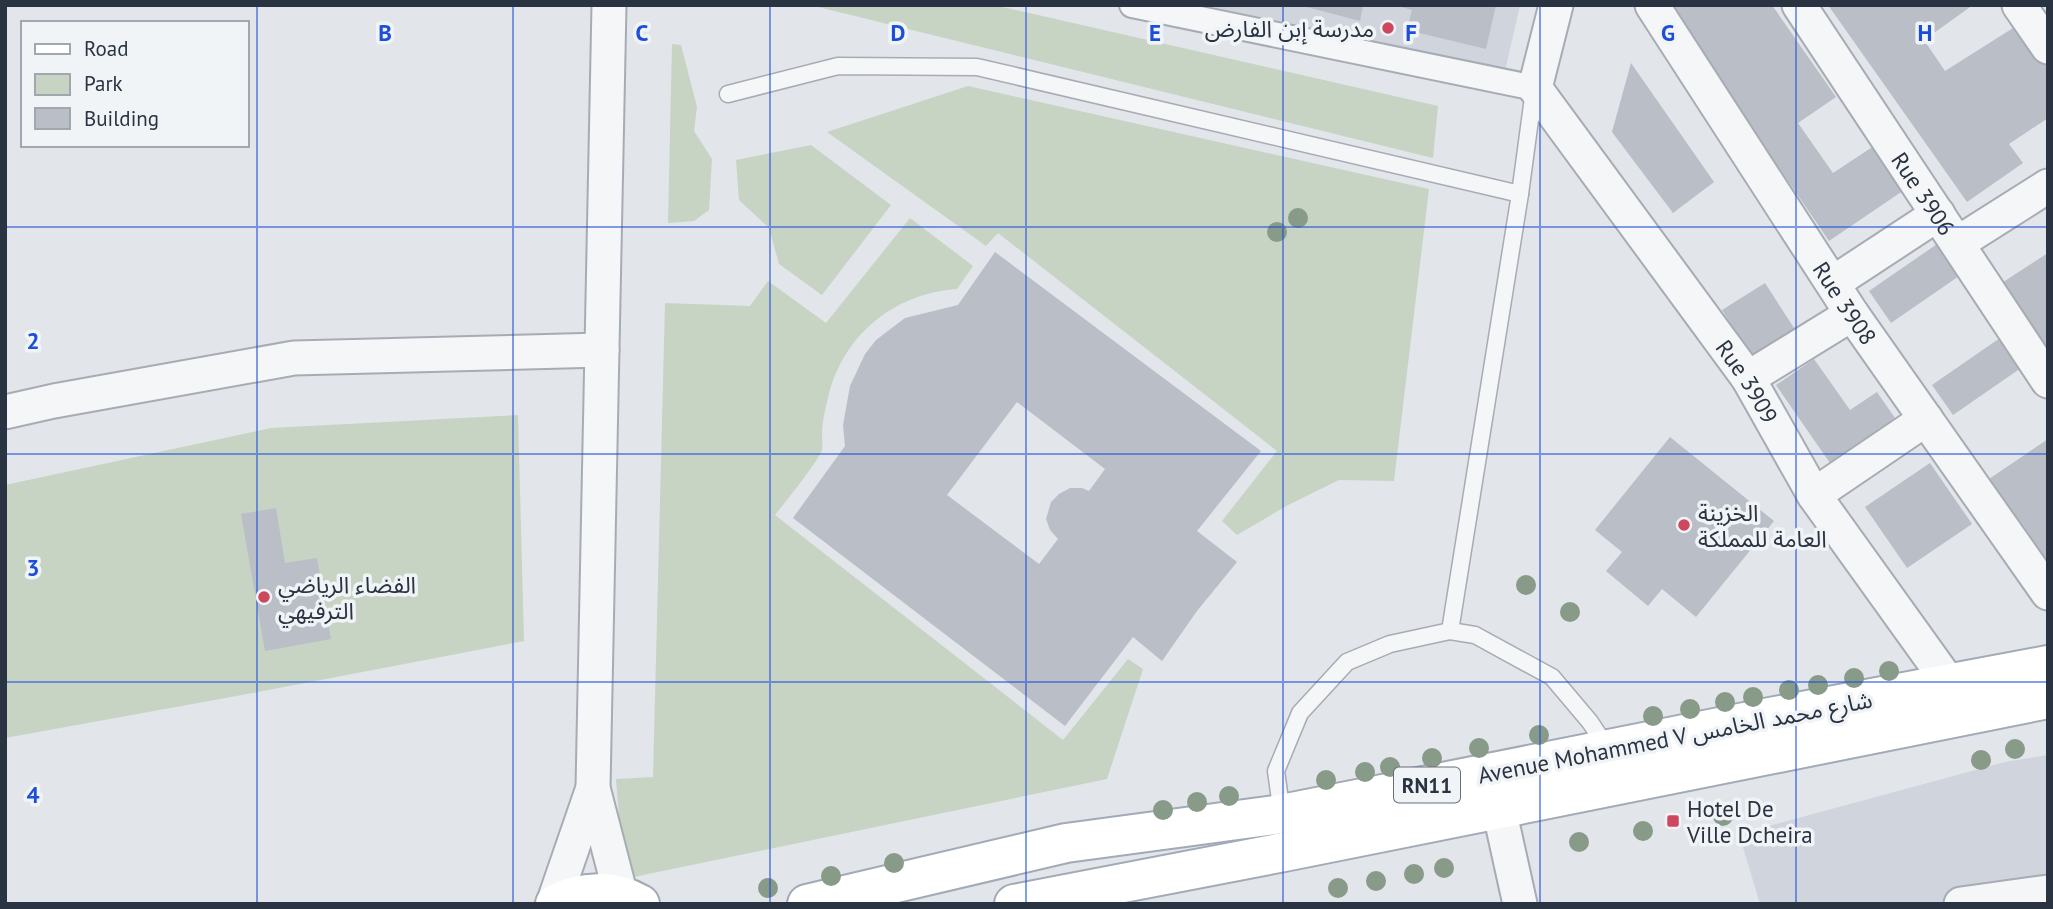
<svg xmlns="http://www.w3.org/2000/svg" width="2053" height="909" font-family="'PT Sans','Noto Sans Arabic',sans-serif">
	<rect width="100%" height="100%" fill="#e2e5ea"/>
	<g fill="#d0d4dc">
		<polygon points="1162,5 1520,5 1503,80"/>
		<polygon points="2048,755 2048,903 1760,904 1739,834 2005,762"/>
	</g>
	<g fill="#c7d4c3">
		<polygon points="810,5 994,5 1438,106 1433,158"/>
		<polygon points="672,44 681,45 697,107 694,131 712,159 709,210 694,221 668,223"/>
		<polygon points="968,86 1429,189 1394,481 1339,480 1288,505 1237,535 1222,521 1277,451 998,233 986,246 827,132"/>
		<polygon points="811,145 891,205 822,295 779,264 769,228 739,200 736,160"/>
		<path d="M 910,218 L 973,266 L 957,289 C 894,293 842,336 828,398 C 825,410 822,422 822,434 C 822,439 823,446 822,450 C 819,460 784,504 775,515 L 1063,740 L 1128,659 L 1143,669 L 1107,779 L 624,879 L 616,779 L 653,777 L 665,303 L 750,306 L 768,281 L 826,323 Z"/>
		<polygon points="518,415 524,641 253,693 5,738 5,485 271,428"/>
	</g>
	<g fill="#b9bec7" fill-rule="evenodd">
		<polygon points="1299,5 1363,5 1360,21"/>
		<polygon points="1394,5 1496,5 1486,49 1407,30 1412,10"/>
		<polygon points="1668,5 1772,5 1836,97 1798,123 1833,173 1880,142 1910,186 1829,241"/>
		<polygon points="1828,5 1973,5 1924,40 1945,71 2021,23 2048,66 2048,118 2009,144 2023,163 1967,202"/>
		<polygon points="1631,63 1714,182 1673,213 1612,132"/>
		<polygon points="1940,242 1962,274 1891,323 1869,291"/>
		<path d="M 995,252 L 1261,451 L 1197,531 L 1237,562 L 1197,611 L 1162,661 L 1133,637 L 1065,726 L 793,518 L 845,446 L 843,425 L 850,386 L 865,354 L 876,340 L 905,318 L 958,305 ZM 1017,402 L 1105,469 L 1089,491 L 1082,488 L 1070,488 L 1059,494 L 1051,502 L 1046,519 L 1050,530 L 1058,539 L 1039,564 L 947,495 Z"/>
		<polygon points="2048,253 2048,370 1994,288"/>
		<polygon points="1765,283 1796,331 1753,359 1722,310"/>
		<polygon points="2000,338 2021,368 1953,415 1932,385"/>
		<polygon points="1814,359 1850,410 1877,392 1895,418 1830,463 1776,385"/>
		<polygon points="1670,437 1774,521 1696,617 1662,589 1648,606 1606,571 1622,552 1595,530"/>
		<polygon points="2048,439 2048,565 1989,479"/>
		<polygon points="1930,463 1972,524 1907,568 1865,507"/>
		<polygon points="276,508 285,563 317,558 331,639 265,651 241,514"/>
	</g>
	<g fill="none" stroke-linecap="round" stroke-linejoin="round">
		<g stroke="#a7acb4" stroke-width="19">
			<g id="service">
				<polyline points="728,94 838,66 977,67 1520,194"/>
				<polyline points="1450,631 1520,194 1534,90"/>
				<polyline points="1282,814 1276,771 1300,713 1347,662 1390,644 1450,631 1475,635 1552,677 1590,722 1608,749"/>
			</g>
		</g>
		<g stroke="#a7acb4" stroke-width="28">
			<polyline id="pedestrian" points="1132,5 1535,88"/>
		</g>
		<g stroke="#a7acb4" stroke-width="37">
			<g id="minor">
				<polyline points="609,5 593,788 621,896"/>
				<path id="s1" d="M 1556,5 L 1535,88 L 1748,378 L 1814,495 L 1949,683"/>
				<path id="s2" d="M 1652,5 L 1852,314 L 2048,593"/>
				<path id="s3" d="M 1799,5 L 2048,381"/>
				<polyline points="2019,5 2048,47"/>
				<polyline points="1958,243 2048,186"/>
				<polyline points="1833,283 1938,214"/>
				<polyline points="1748,378 1852,314"/>
				<polyline points="5,412 54,401 294,358 602,350"/>
				<polyline points="1814,495 1926,419"/>
				<polyline points="1499,809 1520,904"/>
				<polyline points="553,904 593,788"/>
				<polyline points="1961,904 2048,892"/>
			</g>
		</g>
		<g stroke="#a1aab6" stroke-width="42">
			<g id="primary">
				<path d="M 555,904 C 582,890 613,889 640,904"/>
				<polyline points="807,904 1066,843 1282,814 1765,718 2048,665"/>
				<polyline points="1014,904 1284,852 2048,699"/>
			</g>
		</g>
		<use href="#service" stroke="#f4f6f8" stroke-width="16"/>
		<use href="#pedestrian" stroke="#f4f6f8" stroke-width="24"/>
		<use href="#minor" stroke="#f4f6f8" stroke-width="33"/>
		<use href="#primary" stroke="#fff" stroke-width="38"/>
	</g>
	<g fill="#889a88">
		<circle cx="1298" cy="218" r="10"/>
		<circle cx="1277" cy="232" r="10"/>
		<circle cx="1526" cy="585" r="10"/>
		<circle cx="1570" cy="612" r="10"/>
		<circle cx="1889" cy="671" r="10"/>
		<circle cx="1854" cy="678" r="10"/>
		<circle cx="1818" cy="685" r="10"/>
		<circle cx="1789" cy="690" r="10"/>
		<circle cx="1753" cy="697" r="10"/>
		<circle cx="1725" cy="702" r="10"/>
		<circle cx="1690" cy="709" r="10"/>
		<circle cx="1653" cy="716" r="10"/>
		<circle cx="1539" cy="735" r="10"/>
		<circle cx="1479" cy="748" r="10"/>
		<circle cx="2015" cy="749" r="10"/>
		<circle cx="1432" cy="758" r="10"/>
		<circle cx="1981" cy="760" r="10"/>
		<circle cx="1390" cy="767" r="10"/>
		<circle cx="1365" cy="772" r="10"/>
		<circle cx="1326" cy="780" r="10"/>
		<circle cx="1229" cy="796" r="10"/>
		<circle cx="1197" cy="802" r="10"/>
		<circle cx="1163" cy="810" r="10"/>
		<circle cx="1723" cy="816" r="10"/>
		<circle cx="1643" cy="831" r="10"/>
		<circle cx="1579" cy="842" r="10"/>
		<circle cx="894" cy="863" r="10"/>
		<circle cx="1444" cy="868" r="10"/>
		<circle cx="1414" cy="874" r="10"/>
		<circle cx="831" cy="876" r="10"/>
		<circle cx="1376" cy="881" r="10"/>
		<circle cx="768" cy="888" r="10"/>
		<circle cx="1338" cy="888" r="10"/>
	</g>
	<path fill="none" stroke="#1d4ed8" stroke-width="2" stroke-opacity="0.55" d="M 257,5 L 257,904M 513,5 L 513,904M 770,5 L 770,904M 1026,5 L 1026,904M 1283,5 L 1283,904M 1540,5 L 1540,904M 1796,5 L 1796,904M 5,227 L 2048,227M 5,454 L 2048,454M 5,682 L 2048,682"/>
	<g fill="#cd485e" stroke="#f1f4f7" stroke-width="2.5">
		<circle cx="1388" cy="28" r="7"/>
		<circle cx="1684" cy="525" r="7"/>
		<circle cx="264" cy="597" r="7"/>
		<rect x="1666" y="814" width="14" height="14" rx="3.5"/>
	</g>
	<g text-anchor="middle" dominant-baseline="central" stroke-width="7" stroke-linejoin="round" paint-order="stroke">
		<rect fill="#f1f4f7" stroke="#666d78" stroke-width="2" x="1394" y="767.5" width="66" height="35" rx="5"/>
		<g font-size="21" font-weight="bold" fill="#2a3342">
			<text x="1427" y="785">RN11</text>
		</g>
		<g font-size="23" fill="#2a3342" stroke="#f1f4f7" text-anchor="start">
			<text x="1374" y="28" text-anchor="end">مدرسة إبن الفارض</text>
			<text x="1698" y="512">الخزينة<tspan x="1698" dy="26">العامة للمملكة</tspan></text>
			<text x="278" y="584">الفضاء الرياضي<tspan x="278" dy="26">الترفيهي</tspan></text>
			<text x="1687" y="808">Hotel De<tspan x="1687" dy="26">Ville Dcheira</tspan></text>
		</g>
		<g font-size="23" fill="#2a3342" stroke="#f1f4f7">
			<text stroke="none"><textPath href="#s3" startOffset="226">Rue 3906</textPath></text>
			<text stroke="none"><textPath href="#s2" startOffset="355">Rue 3908</textPath></text>
			<text stroke="none"><textPath href="#s1" startOffset="448">Rue 3909</textPath></text>
			<text transform="translate(1675 737) rotate(-11)">Avenue Mohammed V شارع محمد الخامس</text>
		</g>
	</g>
	<g font-size="23" text-anchor="middle" font-weight="bold" fill="#1d4ed8" stroke="#f1f4f7" stroke-width="7" stroke-linejoin="round" paint-order="stroke">
		<text x="385" y="41">B</text>
		<text x="642" y="41">C</text>
		<text x="898" y="41">D</text>
		<text x="1155" y="41">E</text>
		<text x="1411" y="41">F</text>
		<text x="1668" y="41">G</text>
		<text x="1925" y="41">H</text>
		<text x="33" y="349">2</text>
		<text x="33" y="576">3</text>
		<text x="33" y="803">4</text>
	</g>
	<rect width="2053" height="909" fill="none" stroke="#2a3342" stroke-width="14"/>
	<rect x="21" y="21" width="228" height="126" fill="#f1f4f7" stroke="#a1a7af" stroke-width="2"/>
	<rect x="35" y="44" width="35" height="10" fill="#ffffff" stroke="#a1a7af" stroke-width="2"/>
	<text x="84" y="56" font-size="21" fill="#2a3342">Road</text>
	<rect x="35" y="74" width="35" height="21" fill="#c7d4c3" stroke="#a1a7af" stroke-width="2"/>
	<text x="84" y="91" font-size="21" fill="#2a3342">Park</text>
	<rect x="35" y="108" width="35" height="21" fill="#b9bec7" stroke="#a1a7af" stroke-width="2"/>
	<text x="84" y="126" font-size="21" fill="#2a3342">Building</text>
</svg>
